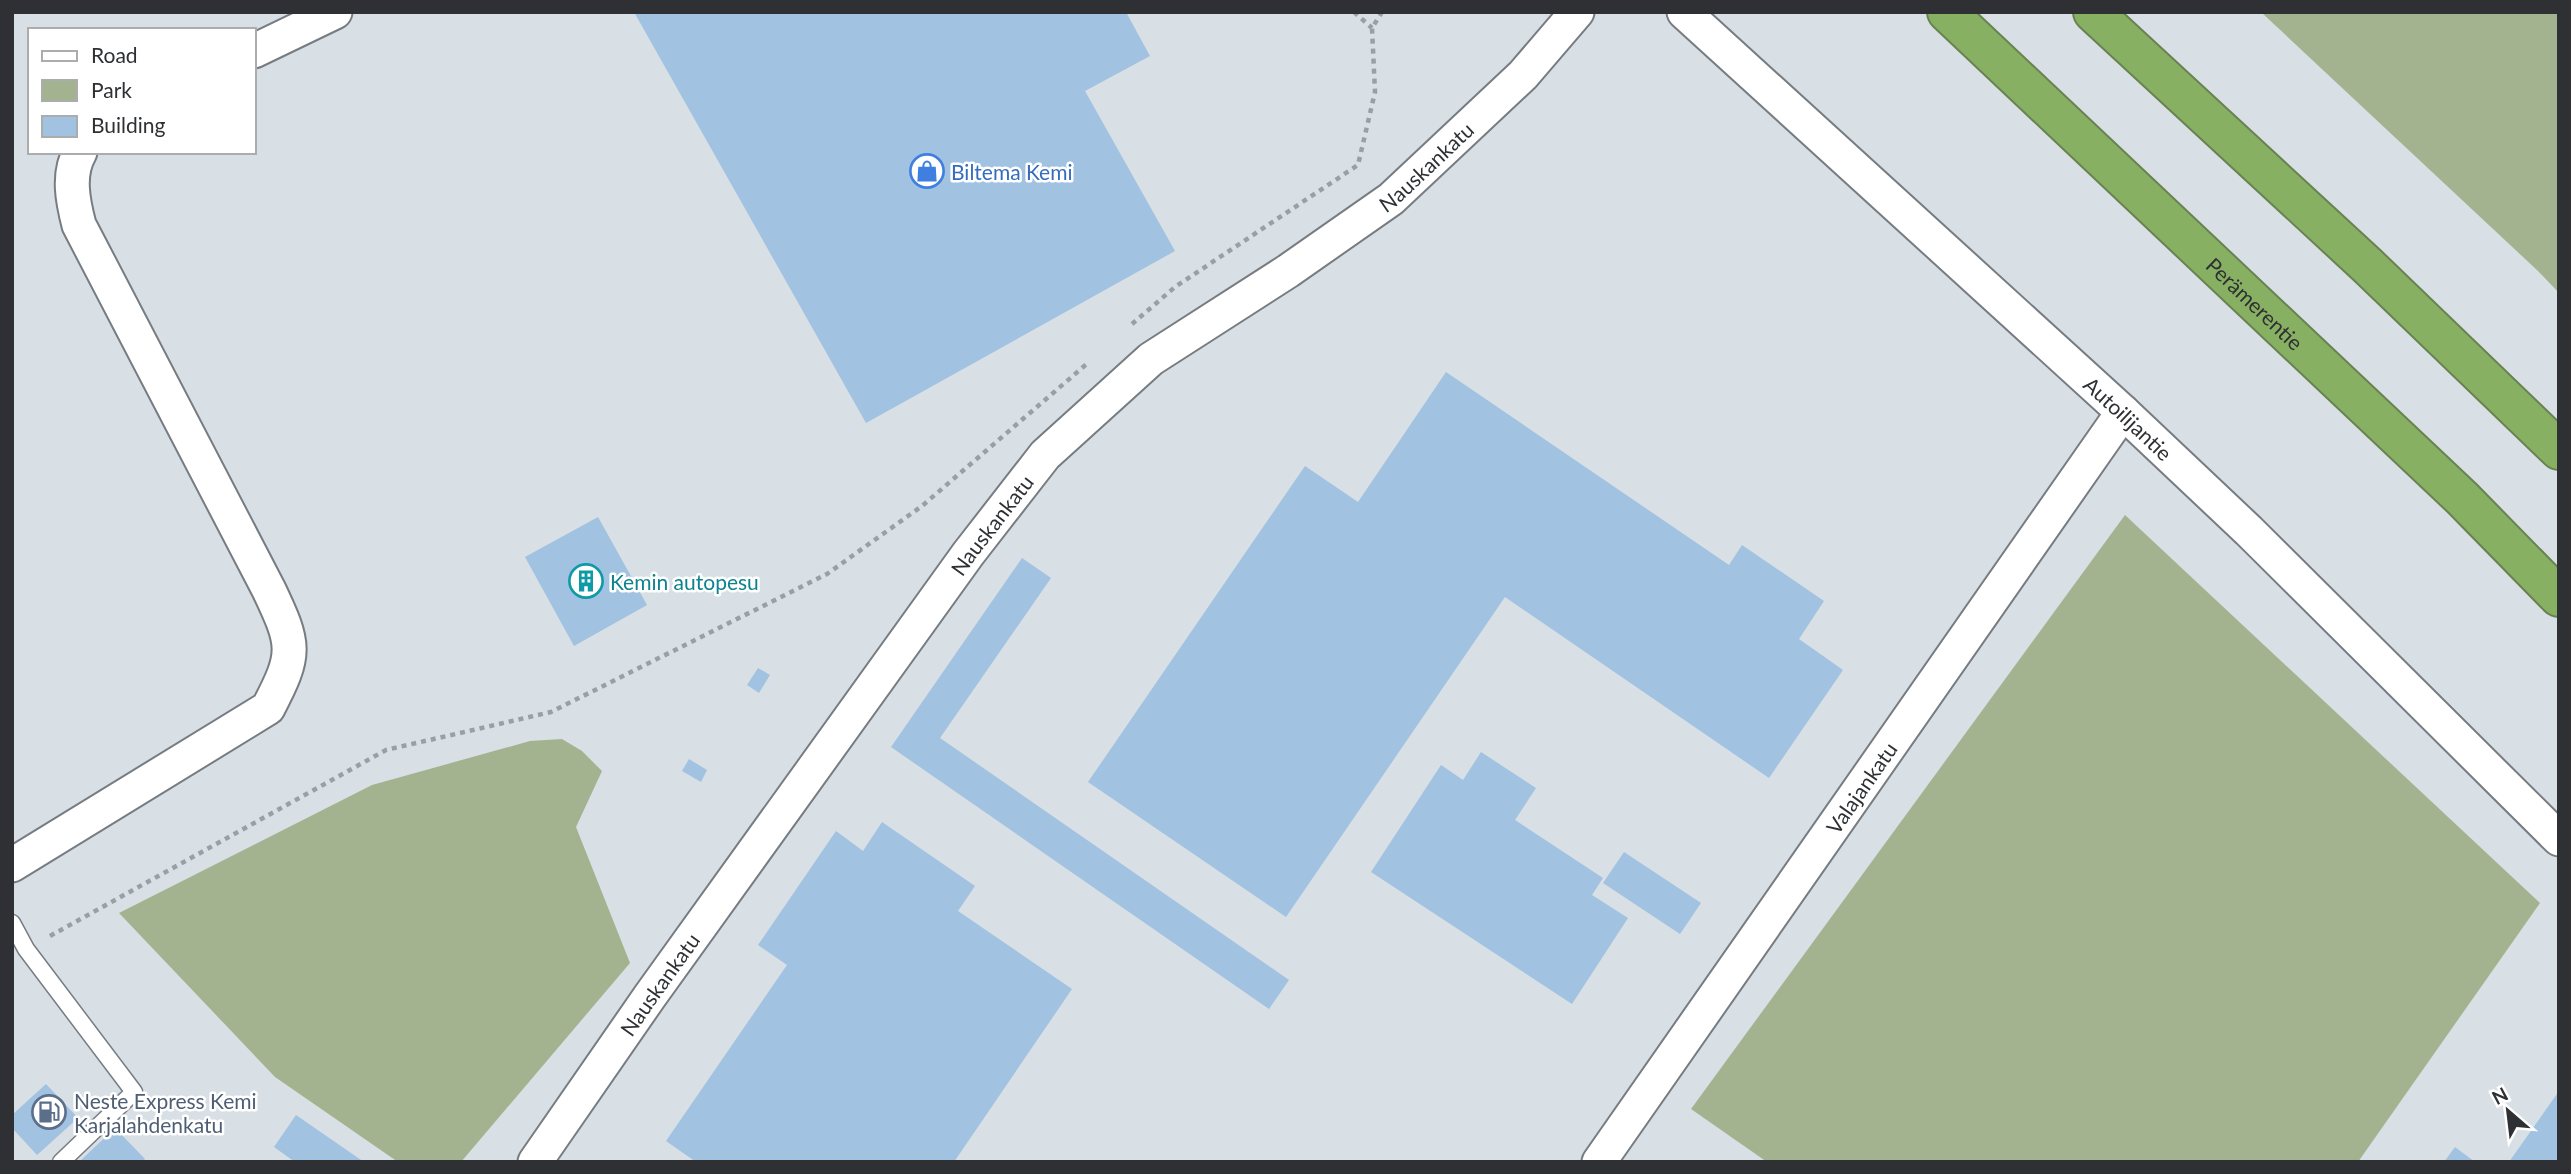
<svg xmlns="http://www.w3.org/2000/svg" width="2571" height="1174" font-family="Lato,sans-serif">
	<rect width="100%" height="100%" fill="#d8dfe5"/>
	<g fill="#a4b38f">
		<polygon points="2261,12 2559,12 2559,293 2538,271"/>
		<polygon points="2125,515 2540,903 2358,1162 1767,1162 1691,1109"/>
		<polygon points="562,739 582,751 602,771 576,827 630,963 461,1162 398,1162 275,1077 119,913 372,785 530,741"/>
	</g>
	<g fill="#a1c2e0">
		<polygon points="634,12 1126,12 1150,56 1085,91 1175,251 866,423"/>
		<polygon points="1446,372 1729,565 1742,545 1824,601 1799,639 1843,670 1769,778 1505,597 1286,917 1088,782 1305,466 1358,502"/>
		<polygon points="598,517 647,605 574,646 525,557"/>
		<polygon points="1022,558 1051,578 940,738 1289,980 1269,1009 891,747"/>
		<polygon points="758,668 770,675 759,693 747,685"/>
		<polygon points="1481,752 1536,788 1515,820 1603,878 1592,895 1628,918 1572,1004 1371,872 1441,765 1463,780"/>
		<polygon points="689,759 707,770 701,782 682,771"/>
		<polygon points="882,822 975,886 958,911 1072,989 954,1162 696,1162 666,1141 787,965 758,945 836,831 863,851"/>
		<polygon points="1624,852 1701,903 1680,934 1603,883"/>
		<polygon points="46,1084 78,1118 37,1155 12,1128 12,1115"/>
		<polygon points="2559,1091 2559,1162 2509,1162"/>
		<polygon points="296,1115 364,1162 295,1162 274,1147"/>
		<polygon points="115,1128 145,1159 142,1162 79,1162"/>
		<polygon points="2455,1147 2475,1162 2444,1162"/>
	</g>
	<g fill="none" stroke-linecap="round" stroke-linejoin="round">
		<g stroke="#767c81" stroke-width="19">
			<polyline id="service" points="12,923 26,949 134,1092 61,1162"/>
		</g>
		<g stroke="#767c81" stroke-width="37">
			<g id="minor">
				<path id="s1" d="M 1684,12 L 2123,412 L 2249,531 L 2559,839"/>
				<polyline points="254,51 335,12"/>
				<path d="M 12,865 L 268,708 C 297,653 295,645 269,590 L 79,225 C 73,202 67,174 80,152"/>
				<path id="s2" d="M 535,1162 L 650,996 L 968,554 L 1045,455 L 1151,359 L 1288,271 L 1391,199 L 1523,75 L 1577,12"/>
				<path id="s3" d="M 1599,1162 L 2123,412"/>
			</g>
		</g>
		<g stroke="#688352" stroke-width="42">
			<g id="motorway">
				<path id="s4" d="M 1947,12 L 2462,498 L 2559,597"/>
				<polyline points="2093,12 2368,266 2559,450"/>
			</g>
		</g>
		<g stroke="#9a9fa4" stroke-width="4.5" stroke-dasharray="5 5" stroke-linecap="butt">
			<polyline points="1354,12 1372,28"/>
			<polyline points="1132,324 1175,287 1358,165 1375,92 1372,28 1382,12"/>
			<polyline points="50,936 386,750 551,712 827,574 922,506 1089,362"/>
		</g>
		<use href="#service" stroke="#fff" stroke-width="16"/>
		<use href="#minor" stroke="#fff" stroke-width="33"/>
		<use href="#motorway" stroke="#88b062" stroke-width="38"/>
	</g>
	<defs>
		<g id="shop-ring" transform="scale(1.75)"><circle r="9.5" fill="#fff" stroke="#3f7fe0" stroke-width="1.5"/><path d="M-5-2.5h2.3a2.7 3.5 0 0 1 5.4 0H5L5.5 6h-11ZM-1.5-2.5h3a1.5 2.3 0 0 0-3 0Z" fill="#3f7fe0"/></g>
		<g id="building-ring" transform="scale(1.75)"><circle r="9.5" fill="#fff" stroke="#0f9aa8" stroke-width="1.5"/><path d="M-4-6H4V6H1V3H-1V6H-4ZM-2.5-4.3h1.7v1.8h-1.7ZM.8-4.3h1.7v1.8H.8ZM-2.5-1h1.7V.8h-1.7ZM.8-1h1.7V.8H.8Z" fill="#0f9aa8"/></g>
		<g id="fuel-ring" transform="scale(1.75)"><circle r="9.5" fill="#fff" stroke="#5c6f8a" stroke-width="1.5"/><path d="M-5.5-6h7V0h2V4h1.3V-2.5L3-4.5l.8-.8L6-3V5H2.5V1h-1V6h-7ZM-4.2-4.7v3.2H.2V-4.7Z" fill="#5c6f8a"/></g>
	</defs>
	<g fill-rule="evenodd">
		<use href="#shop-ring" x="927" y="171"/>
		<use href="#building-ring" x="586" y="581"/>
		<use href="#fuel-ring" x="49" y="1112"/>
	</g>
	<g text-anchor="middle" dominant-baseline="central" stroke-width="5" stroke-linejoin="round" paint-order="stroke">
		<g font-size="21" fill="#2e3033" stroke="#fff">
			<text stroke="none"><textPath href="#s2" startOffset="1351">Nauskankatu</textPath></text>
			<text stroke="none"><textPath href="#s4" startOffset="424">Perämerentie</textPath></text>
			<text stroke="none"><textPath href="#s1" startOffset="602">Autoilijantie</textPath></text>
			<text stroke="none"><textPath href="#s2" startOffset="784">Nauskankatu</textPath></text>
			<text stroke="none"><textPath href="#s3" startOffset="457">Valajankatu</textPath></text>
			<text stroke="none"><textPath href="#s2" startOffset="217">Nauskankatu</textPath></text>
		</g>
		<g font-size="21" fill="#366cbe" stroke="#fff" text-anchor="start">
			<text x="951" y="171">Biltema Kemi</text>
		</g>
		<g font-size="21" fill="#0d838f" stroke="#fff" text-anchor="start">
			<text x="610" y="581">Kemin autopesu</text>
		</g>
		<g font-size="21" fill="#4e5e75" stroke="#fff" text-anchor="start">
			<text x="74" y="1100">Neste Express Kemi<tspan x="74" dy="24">Karjalahdenkatu</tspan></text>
		</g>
	</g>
	<rect width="2571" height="1174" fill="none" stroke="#2e3033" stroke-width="28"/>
	<rect x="28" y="28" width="228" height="126" fill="#ffffff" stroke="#abacad" stroke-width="2"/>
	<rect x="42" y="51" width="35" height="10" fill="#ffffff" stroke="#abacad" stroke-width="2"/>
	<text x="91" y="63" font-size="21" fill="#2e3033">Road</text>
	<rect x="42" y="80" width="35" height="21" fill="#a4b38f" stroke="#abacad" stroke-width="2"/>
	<text x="91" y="98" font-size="21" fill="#2e3033">Park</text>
	<rect x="42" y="116" width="35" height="21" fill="#a1c2e0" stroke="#abacad" stroke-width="2"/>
	<text x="91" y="133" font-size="21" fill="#2e3033">Building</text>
	<g transform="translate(2508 1111) rotate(332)" stroke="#ffffff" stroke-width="5" paint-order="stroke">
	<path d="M0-5L12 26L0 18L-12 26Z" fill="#2e3033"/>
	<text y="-10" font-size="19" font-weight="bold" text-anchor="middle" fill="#2e3033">N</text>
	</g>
</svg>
